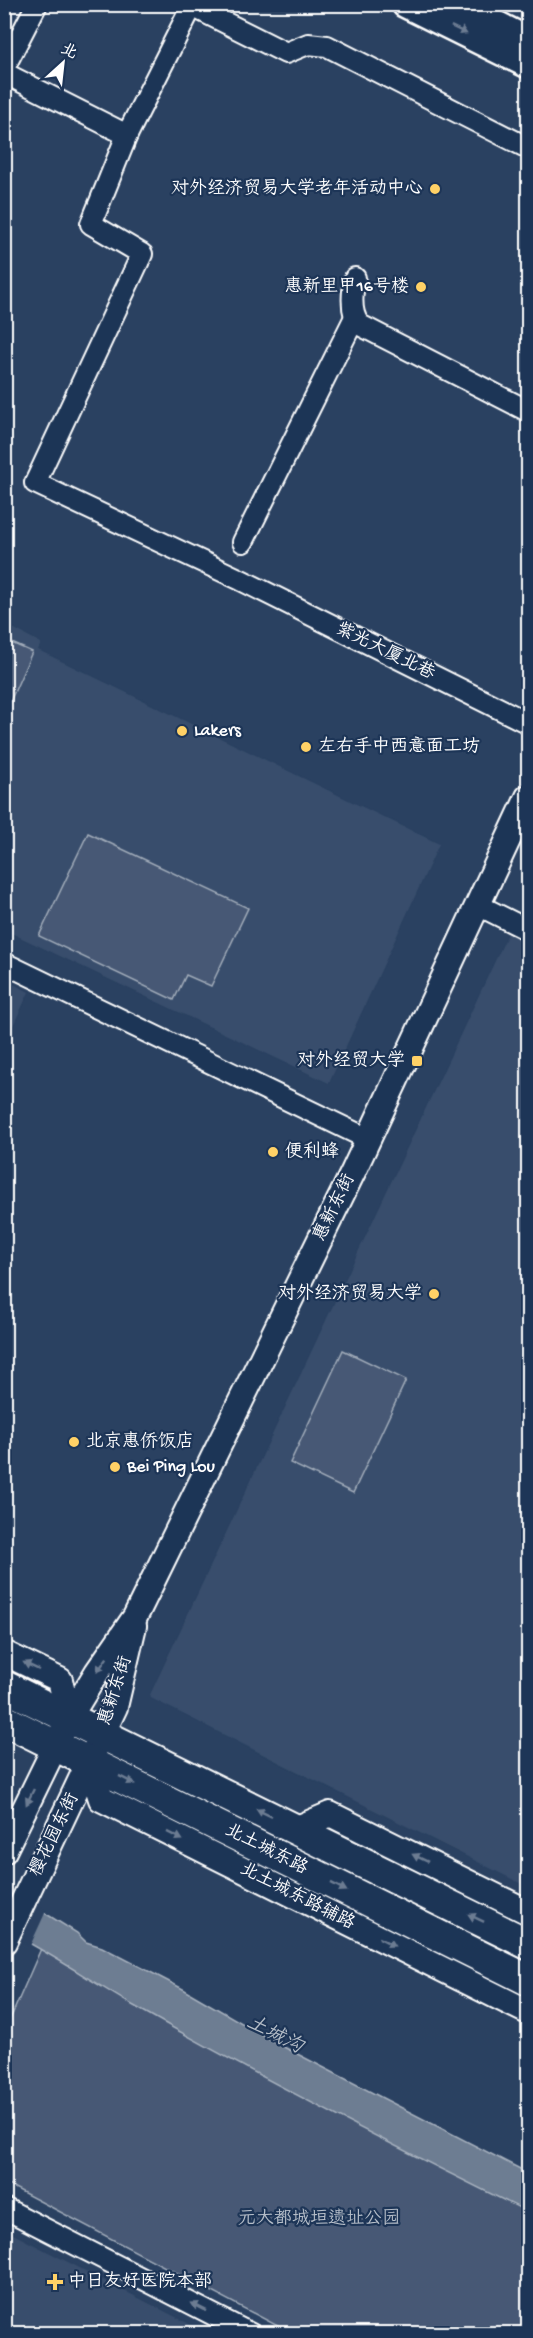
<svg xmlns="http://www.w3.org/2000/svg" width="533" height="2338" font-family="'Gochi Hand','LXGW WenKai TC',sans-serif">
	<rect width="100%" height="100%" fill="#2a4161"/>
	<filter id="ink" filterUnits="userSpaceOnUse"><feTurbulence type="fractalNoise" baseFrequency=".0167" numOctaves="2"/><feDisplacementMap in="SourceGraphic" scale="12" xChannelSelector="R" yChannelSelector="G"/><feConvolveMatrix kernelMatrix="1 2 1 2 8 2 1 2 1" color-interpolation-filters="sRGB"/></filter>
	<g filter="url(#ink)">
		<g fill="#394e6c">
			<polygon points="5,624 41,643 38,650 439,844 329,1083 5,930"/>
			<polygon points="528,891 528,1887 149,1697"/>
			<polygon points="5,980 29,992 5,1042"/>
			<polygon points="5,2230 207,2333 5,2333"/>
		</g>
		<g fill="#465975" stroke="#a2acba" stroke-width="1.5">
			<polygon points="5,640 32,652 5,713"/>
			<polygon points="88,833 248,908 211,986 186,975 174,1000 39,936"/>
			<polygon points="343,1350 406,1380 353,1493 290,1463"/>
			<polygon points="43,1944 528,2196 528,2333 291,2333 5,2183 5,2031"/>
		</g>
		<path fill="#6d7d92" stroke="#a7b1be" stroke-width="1.5" d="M 4,1894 L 48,1915 L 77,1933 L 86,1942 L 102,1947 L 183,1989 L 278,2044 L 528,2173 L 528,2212 C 395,2147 263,2079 134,2006 C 91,1981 49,1952 5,1930 Z"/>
		<polygon fill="#2a4161" points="4,1891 46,1911 30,1946 4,1934"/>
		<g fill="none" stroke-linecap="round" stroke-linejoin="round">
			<g stroke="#fff" stroke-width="24">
				<g id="minor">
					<polyline points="192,6 286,53 308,44 327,46 528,148"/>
					<polyline points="4,68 37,4"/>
					<polyline points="4,73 127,135 193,4"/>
					<polyline points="127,135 91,224 142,254 35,483 241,580 528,723"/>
					<path d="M 355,278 C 352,293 350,314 360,325 L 528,411"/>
					<polyline points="243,542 354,319"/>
					<polyline points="478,905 528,930"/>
					<polyline points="4,963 368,1139"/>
					<polyline points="4,2208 251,2334"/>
				</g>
			</g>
			<g stroke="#fff" stroke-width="28">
				<g id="tertiary">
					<polyline points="4,1653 60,1680 69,1718"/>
					<polyline points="89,1762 101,1799 528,2012"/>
					<polyline points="295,1829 330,1814 528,1912"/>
					<polyline points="4,1851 69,1718 97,1672 135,1617 353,1172 528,797"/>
					<polyline points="4,1942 115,1707 134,1626"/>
				</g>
			</g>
			<g stroke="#fff" stroke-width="32">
				<g id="secondary">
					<polyline points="406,4 528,64"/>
					<polyline points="455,4 528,41"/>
				</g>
			</g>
			<g stroke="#fff" stroke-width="34">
				<g id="primary">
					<polyline points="4,1686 528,1944"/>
					<polyline points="4,1720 528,1980"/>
				</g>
			</g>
			<use href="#minor" stroke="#1d3557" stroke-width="20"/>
			<use href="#tertiary" stroke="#1d3557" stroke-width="24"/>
			<use href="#secondary" stroke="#1d3557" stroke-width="27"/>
			<use href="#primary" stroke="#1d3557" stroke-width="30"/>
		</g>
		<defs><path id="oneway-solid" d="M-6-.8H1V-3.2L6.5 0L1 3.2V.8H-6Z" transform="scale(1.5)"/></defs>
		<g fill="#6c7c92">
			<use href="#oneway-solid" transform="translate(459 30) rotate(26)"/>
			<use href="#oneway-solid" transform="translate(102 1665) rotate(125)"/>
			<use href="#oneway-solid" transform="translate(31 1666) rotate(-154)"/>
			<use href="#oneway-solid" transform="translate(127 1780) rotate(27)"/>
			<use href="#oneway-solid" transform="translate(30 1797) rotate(116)"/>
			<use href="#oneway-solid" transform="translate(264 1813) rotate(-154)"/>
			<use href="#oneway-solid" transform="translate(175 1836) rotate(27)"/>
			<use href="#oneway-solid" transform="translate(420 1858) rotate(-154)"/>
			<use href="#oneway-solid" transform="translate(339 1887) rotate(27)"/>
			<use href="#oneway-solid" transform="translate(476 1918) rotate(-154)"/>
			<use href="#oneway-solid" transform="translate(387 1942) rotate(27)"/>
			<use href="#oneway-solid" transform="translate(199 2307) rotate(-153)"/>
		</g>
	</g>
	<g fill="#ffd166" stroke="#1d3557" stroke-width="2">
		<circle cx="435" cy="189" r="6"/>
		<circle cx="421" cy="287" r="6"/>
		<circle cx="182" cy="731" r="6"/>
		<circle cx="306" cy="747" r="6"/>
		<rect x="411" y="1055" width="12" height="12" rx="3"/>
		<circle cx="273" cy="1152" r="6"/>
		<circle cx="434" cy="1294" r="6"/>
		<circle cx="74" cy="1442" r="6"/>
		<circle cx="115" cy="1467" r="6"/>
		<path d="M52 2273h6v6h6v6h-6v6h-6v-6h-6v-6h6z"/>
	</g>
	<g text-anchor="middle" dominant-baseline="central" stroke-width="4.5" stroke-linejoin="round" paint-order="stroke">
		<g font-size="18" fill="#fff" stroke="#1d3557" text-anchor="start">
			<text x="423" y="189" text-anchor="end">对外经济贸易大学老年活动中心</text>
			<text x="409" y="287" text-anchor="end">惠新里甲16号楼</text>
			<text x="194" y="731">Lakers</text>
			<text x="318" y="747">左右手中西意面工坊</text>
			<text x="405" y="1061" text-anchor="end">对外经贸大学</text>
			<text x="285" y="1152">便利蜂</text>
			<text x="422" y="1294" text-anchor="end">对外经济贸易大学</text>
			<text x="86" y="1442">北京惠侨饭店</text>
			<text x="127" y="1467">Bei Ping Lou</text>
			<text x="68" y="2282">中日友好医院本部</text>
		</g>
		<g font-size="18" fill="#fff" stroke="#1d3557">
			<text transform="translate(385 652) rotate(26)">紫光大厦北巷</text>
			<text transform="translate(335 1208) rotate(-64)">惠新东街</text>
			<text transform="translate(116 1691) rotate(-72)">惠新东街</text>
			<text transform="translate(55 1835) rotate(-64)">樱花园东街</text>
			<text transform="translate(266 1850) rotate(27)">北土城东路</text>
			<text transform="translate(297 1897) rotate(27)">北土城东路辅路</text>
		</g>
		<g font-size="18" fill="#b5bdc8" stroke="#1d3557">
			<text x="319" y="2219">元大都城垣遗址公园</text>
		</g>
		<g font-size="20" font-style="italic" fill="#b6bec8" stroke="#1d3557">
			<text transform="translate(274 2036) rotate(27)">土城沟</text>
		</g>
	</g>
	<rect width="533" height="2338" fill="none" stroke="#1d3557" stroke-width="24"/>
	<rect x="12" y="12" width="509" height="2314" fill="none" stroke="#fff" stroke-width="2" filter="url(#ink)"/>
	<g transform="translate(63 63) rotate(27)" stroke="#1d3557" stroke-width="4.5" paint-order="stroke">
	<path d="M0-4.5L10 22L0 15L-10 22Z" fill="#ffffff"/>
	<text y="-9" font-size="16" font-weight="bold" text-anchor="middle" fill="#ffffff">北</text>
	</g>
</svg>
